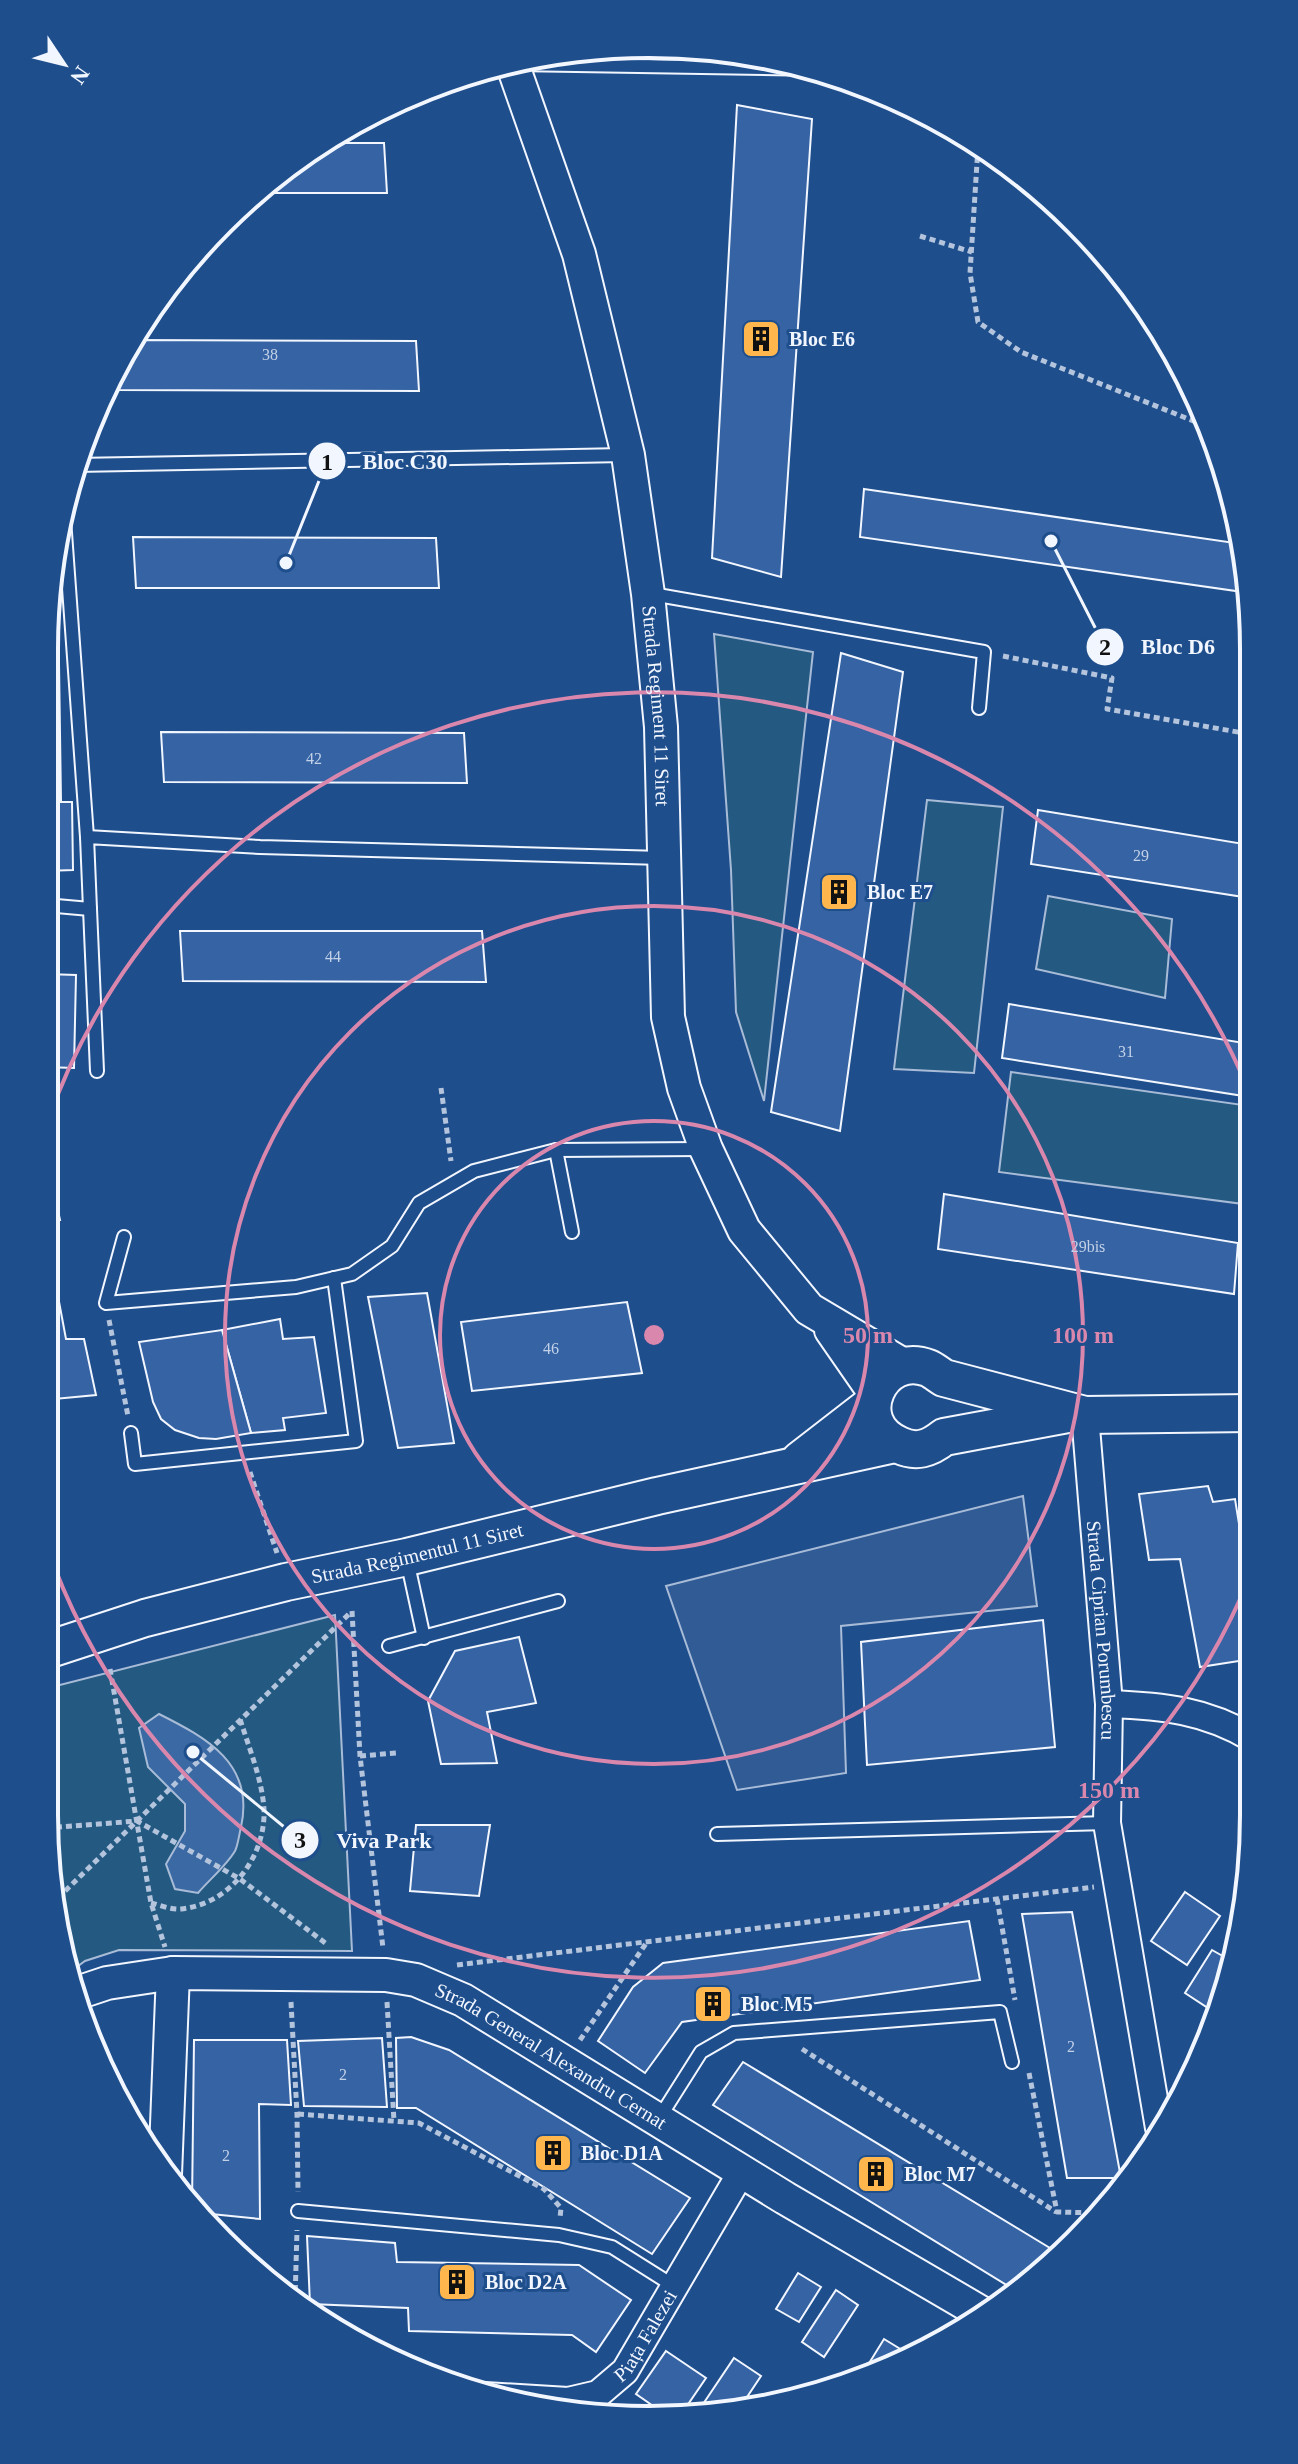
<svg xmlns="http://www.w3.org/2000/svg" width="1298" height="2464" font-family="Georgia,serif">
	<rect width="100%" height="100%" fill="#1f4e8c"/>
	<g fill="#245a82" stroke="#a8bbd7" stroke-width="2">
		<polygon points="714,634 813,652 764,1101 736,1012 731,870"/>
		<polygon points="927,800 1003,807 974,1073 894,1069"/>
		<polygon points="1048,896 1172,919 1165,998 1036,969"/>
		<polygon points="1011,1072 1250,1106 1251,1205 999,1172"/>
		<polygon points="335,1615 352,1951 119,1950 85,1961 70,1972 44,1815 44,1689"/>
	</g>
	<polygon fill="#305b95" stroke="#a8bbd7" stroke-width="2" points="1023,1496 1037,1606 841,1626 846,1773 737,1790 666,1586"/>
	<path fill="#3b69a3" stroke="#a8bbd7" stroke-width="2" d="M 159,1714 C 207,1738 255,1764 241,1827 C 239,1835 238,1845 235,1851 C 226,1866 209,1880 198,1893 L 175,1889 L 166,1864 L 185,1831 L 185,1804 L 148,1767 L 139,1728 Z"/>
	<g fill="#3563a3" stroke="#f2f6ff" stroke-width="2">
		<polygon points="737,105 812,119 781,577 712,558"/>
		<polygon points="322,143 384,143 387,193 252,193"/>
		<polygon points="132,340 416,341 419,391 116,390 115,368"/>
		<polygon points="864,489 1242,544 1236,591 860,537"/>
		<polygon points="133,537 436,538 439,588 136,588"/>
		<polygon points="45,616 48,664 59,664 61,802 72,802 73,870 45,871"/>
		<polygon points="841,653 903,672 840,1131 771,1112"/>
		<polygon points="161,732 464,733 467,783 164,782"/>
		<polygon points="1038,810 1250,845 1250,898 1031,864"/>
		<polygon points="180,931 482,931 486,982 183,981"/>
		<polygon points="45,974 76,975 74,1068 45,1067"/>
		<polygon points="1009,1004 1250,1044 1250,1097 1002,1058"/>
		<polygon points="45,1163 48,1163 60,1220 45,1220"/>
		<polygon points="944,1194 1238,1243 1234,1294 938,1249"/>
		<polygon points="45,1227 66,1339 84,1339 96,1395 44,1400"/>
		<polygon points="427,1293 454,1443 398,1448 368,1297"/>
		<polygon points="627,1302 642,1373 472,1391 461,1322"/>
		<polygon points="280,1319 283,1339 314,1337 326,1413 283,1418 285,1430 251,1433 222,1330"/>
		<polygon points="222,1330 251,1433 216,1439 199,1438 175,1430 161,1419 153,1402 139,1342"/>
		<polygon points="1208,1486 1213,1502 1235,1499 1252,1604 1252,1659 1200,1667 1180,1559 1149,1560 1139,1494"/>
		<polygon points="1043,1620 1055,1747 867,1765 861,1642"/>
		<polygon points="519,1637 536,1703 487,1712 497,1763 441,1764 428,1701 455,1651"/>
		<polygon points="416,1825 490,1825 479,1896 410,1891"/>
		<polygon points="1185,1892 1220,1916 1187,1965 1151,1941"/>
		<polygon points="1072,1912 1121,2178 1067,2178 1022,1914"/>
		<polygon points="969,1921 980,1980 682,2022 645,2073 598,2041 633,1987 663,1963"/>
		<polygon points="1212,1950 1235,1963 1208,2008 1185,1993"/>
		<polygon points="411,2037 449,2050 690,2198 652,2254 416,2108 397,2108 396,2038"/>
		<polygon points="382,2038 387,2107 304,2106 298,2041"/>
		<polygon points="194,2040 287,2040 291,2105 259,2104 260,2219 201,2213 192,2205"/>
		<polygon points="743,2062 1050,2248 1077,2242 1013,2289 713,2105"/>
		<polygon points="307,2236 395,2243 397,2262 579,2265 631,2300 596,2352 572,2335 409,2331 408,2308 310,2304"/>
		<polygon points="798,2273 821,2287 799,2322 776,2309"/>
		<polygon points="836,2290 858,2305 824,2357 802,2342"/>
		<polygon points="884,2339 915,2358 864,2374 863,2373"/>
		<polygon points="666,2351 706,2378 680,2416 669,2417 636,2394"/>
		<polygon points="734,2358 761,2376 737,2412 695,2416"/>
	</g>
	<g fill="none" stroke-linecap="round" stroke-linejoin="round">
		<g stroke="#f2f6ff" stroke-width="16">
			<g id="service">
				<polyline points="513,64 818,69"/>
				<polyline points="709,67 710,49"/>
				<polyline points="75,465 625,455"/>
				<polyline points="63,505 87,837"/>
				<polyline points="652,594 984,652 979,708"/>
				<polyline points="45,905 90,909 87,837 260,847 662,858"/>
				<polyline points="90,909 97,1071"/>
				<polyline points="556,1150 572,1232"/>
				<polyline points="124,1237 106,1303 296,1287 352,1274 392,1246 419,1203 474,1171 556,1150 702,1149"/>
				<polyline points="131,1433 135,1464 356,1441 334,1278"/>
				<polyline points="407,1560 424,1638"/>
				<polyline points="389,1646 558,1601"/>
				<polyline points="717,1834 1107,1823"/>
				<polyline points="658,2120 701,2052 734,2033 1000,2012 1012,2062"/>
				<polyline points="298,2211 559,2235 612,2247 674,2286"/>
			</g>
		</g>
		<g stroke="#f2f6ff" stroke-width="30">
			<g id="minor">
				<path id="s1" d="M 1085,1415 L 1109,1704 L 1107,1823 L 1159,2128"/>
				<path d="M 1109,1704 C 1163,1706 1205,1710 1252,1738"/>
				<path id="s2" d="M 485,2396 L 568,2401 L 598,2394 L 625,2371 L 742,2171"/>
			</g>
		</g>
		<g stroke="#f2f6ff" stroke-width="36">
			<g id="tertiary">
				<path id="s3" d="M 512,63 L 579,254 L 628,455 L 648,594 L 661,727 L 668,1017 L 684,1088 L 706,1149 L 744,1230 L 809,1309 L 905,1366"/>
				<polyline points="831,1330 874,1392"/>
				<path id="s4" d="M 74,1994 L 107,1983 L 173,1973 L 386,1975 L 416,1980 L 463,2000 L 785,2198 L 980,2312"/>
				<polyline points="165,2175 173,1973"/>
			</g>
		</g>
		<g stroke="#f2f6ff" stroke-width="40">
			<g id="secondary">
				<path d="M 1073,1413 L 944,1437 C 929,1449 916,1453 899,1445 C 846,1422 881,1350 928,1368 C 933,1370 939,1375 944,1378 L 1085,1415 L 1251,1413"/>
				<polyline points="800,1460 871,1405"/>
				<path id="s5" d="M 44,1651 L 145,1618 L 286,1582 L 407,1557 L 657,1496 L 895,1444"/>
			</g>
		</g>
		<g stroke="#b3c4dc" stroke-width="5" stroke-dasharray="6 4" stroke-linecap="butt">
			<polyline points="978,147 970,273 978,322 1021,352 1211,428"/>
			<polyline points="920,236 972,252"/>
			<polyline points="1003,656 1112,678 1107,709 1249,734"/>
			<polyline points="441,1088 451,1161"/>
			<polyline points="109,1320 128,1416"/>
			<polyline points="250,1472 277,1553"/>
			<polyline points="352,1611 360,1756 383,1948"/>
			<polyline points="110,1669 151,1903 165,1947"/>
			<polyline points="360,1756 396,1753"/>
			<polyline points="46,1828 137,1821 240,1879 328,1945"/>
			<polyline points="58,1898 351,1612"/>
			<polyline points="997,1899 1015,2000"/>
			<path d="M 151,1903 C 160,1905 171,1910 181,1909 C 230,1904 266,1857 264,1809 C 262,1779 249,1748 240,1719"/>
			<polyline points="457,1965 1094,1887"/>
			<polyline points="291,2002 297,2114 298,2192"/>
			<polyline points="387,2002 394,2121"/>
			<polyline points="580,2040 647,1942"/>
			<polyline points="802,2049 1056,2212"/>
			<polyline points="1029,2073 1057,2212 1098,2213"/>
			<polyline points="298,2114 419,2123 544,2189 561,2208 560,2218"/>
			<polyline points="285,2292 295,2293"/>
			<polyline points="295,2301 297,2230"/>
		</g>
		<use href="#service" stroke="#1f4e8c" stroke-width="12"/>
		<use href="#minor" stroke="#1f4e8c" stroke-width="26"/>
		<use href="#tertiary" stroke="#1f4e8c" stroke-width="32"/>
		<use href="#secondary" stroke="#1f4e8c" stroke-width="36"/>
	</g>
	<g fill="none" stroke="#da87ad" stroke-width="4">
		<circle cx="654" cy="1335" r="214"/>
		<circle cx="654" cy="1335" r="429"/>
		<path d="M1250 1576A643 643 0 0 1 46 1544M46 1126A643 643 0 0 1 1250 1094"/>
	</g>
	<defs>
		<g id="building-square" transform="scale(2)"><rect x="-9" y="-9" width="18" height="18" rx="4" fill="#ffb74d" stroke="#1f4e8c"/><path d="M-4-6H4V6H1V3H-1V6H-4ZM-2.5-4.3h1.7v1.8h-1.7ZM.8-4.3h1.7v1.8H.8ZM-2.5-1h1.7V.8h-1.7ZM.8-1h1.7V.8H.8Z" fill="#111"/></g>
	</defs>
	<g fill-rule="evenodd">
		<use href="#building-square" x="761" y="339"/>
		<use href="#building-square" x="839" y="892"/>
		<use href="#building-square" x="713" y="2004"/>
		<use href="#building-square" x="553" y="2153"/>
		<use href="#building-square" x="876" y="2174"/>
		<use href="#building-square" x="457" y="2282"/>
	</g>
	<g text-anchor="middle" dominant-baseline="central" stroke-width="6" stroke-linejoin="round" paint-order="stroke">
		<g font-size="16" fill="#c3d1e8">
			<text x="270" y="354">38</text>
			<text x="314" y="758">42</text>
			<text x="1141" y="855">29</text>
			<text x="333" y="956">44</text>
			<text x="1126" y="1051">31</text>
			<text x="1088" y="1246">29bis</text>
			<text x="551" y="1348">46</text>
			<text x="1071" y="2046">2</text>
			<text x="343" y="2074">2</text>
			<text x="226" y="2155">2</text>
		</g>
		<g font-size="20" font-weight="bold" fill="#f2f6ff" stroke="#1f4e8c" text-anchor="start">
			<text x="789" y="339">Bloc E6</text>
			<text x="867" y="892">Bloc E7</text>
			<text x="741" y="2004">Bloc M5</text>
			<text x="581" y="2153">Bloc D1A</text>
			<text x="904" y="2174">Bloc M7</text>
			<text x="485" y="2282">Bloc D2A</text>
		</g>
		<g font-size="20" fill="#f2f6ff" stroke="#1f4e8c">
			<text stroke="none"><textPath href="#s3" startOffset="662">Strada Regiment 11 Siret</textPath></text>
			<text stroke="none"><textPath href="#s5" startOffset="386">Strada Regimentul 11 Siret</textPath></text>
			<text stroke="none"><textPath href="#s1" startOffset="216">Strada Ciprian Porumbescu</textPath></text>
			<text stroke="none"><textPath href="#s4" startOffset="500">Strada General Alexandru Cernat</textPath></text>
			<text stroke="none"><textPath href="#s2" startOffset="190">Piața Falezei</textPath></text>
		</g>
	</g>
	<path d="M0 0H1298V2464H0ZM649 58H649A591 591 0 0 1 1240 649V1815A591 591 0 0 1 649 2406H649A591 591 0 0 1 58 1815V649A591 591 0 0 1 649 58Z" fill="#1f4e8c" fill-rule="evenodd"/>
	<path fill="none" stroke="#f2f6ff" stroke-width="4" d="M649 58H649A591 591 0 0 1 1240 649V1815A591 591 0 0 1 649 2406H649A591 591 0 0 1 58 1815V649A591 591 0 0 1 649 58Z"/>
	<circle cx="654" cy="1335" r="12" fill="#da87ad" stroke="#1f4e8c" stroke-width="4"/>
	<g font-size="24" text-anchor="middle" font-weight="bold" fill="#da87ad" stroke="#1f4e8c" stroke-width="6" stroke-linejoin="round" paint-order="stroke">
		<text x="868" y="1343">50 m</text>
		<text x="1083" y="1343">100 m</text>
		<text x="1109" y="1798">150 m</text>
	</g>
	<path fill="none" stroke="#f2f6ff" stroke-width="3" d="M286 563L327 461M1051 541L1105 647M193 1752L300 1840"/>
	<g fill="#f2f6ff" stroke="#1f4e8c" stroke-width="3">
		<circle cx="286" cy="563" r="8"/>
		<circle cx="1051" cy="541" r="8"/>
		<circle cx="193" cy="1752" r="8"/>
		<circle cx="327" cy="461" r="20"/>
		<circle cx="1105" cy="647" r="20"/>
		<circle cx="300" cy="1840" r="20"/>
	</g>
	<g font-size="24" text-anchor="middle" font-weight="bold" fill="#111">
		<text x="327" y="470">1</text>
		<text x="1105" y="655">2</text>
		<text x="300" y="1848">3</text>
	</g>
	<g font-size="22" text-anchor="middle" font-weight="bold" fill="#f2f6ff" stroke="#1f4e8c" stroke-width="6" stroke-linejoin="round" paint-order="stroke">
		<text x="405" y="469">Bloc C30</text>
		<text x="1178" y="654">Bloc D6</text>
		<text x="384" y="1848">Viva Park</text>
	</g>
	<g transform="translate(64 64) rotate(125)" stroke="#1f4e8c" stroke-width="6" paint-order="stroke">
	<path d="M0-6L14 30L0 20L-14 30Z" fill="#f2f6ff"/>
	<text y="-12" font-size="22" font-weight="bold" text-anchor="middle" fill="#f2f6ff">N</text>
	</g>
</svg>
